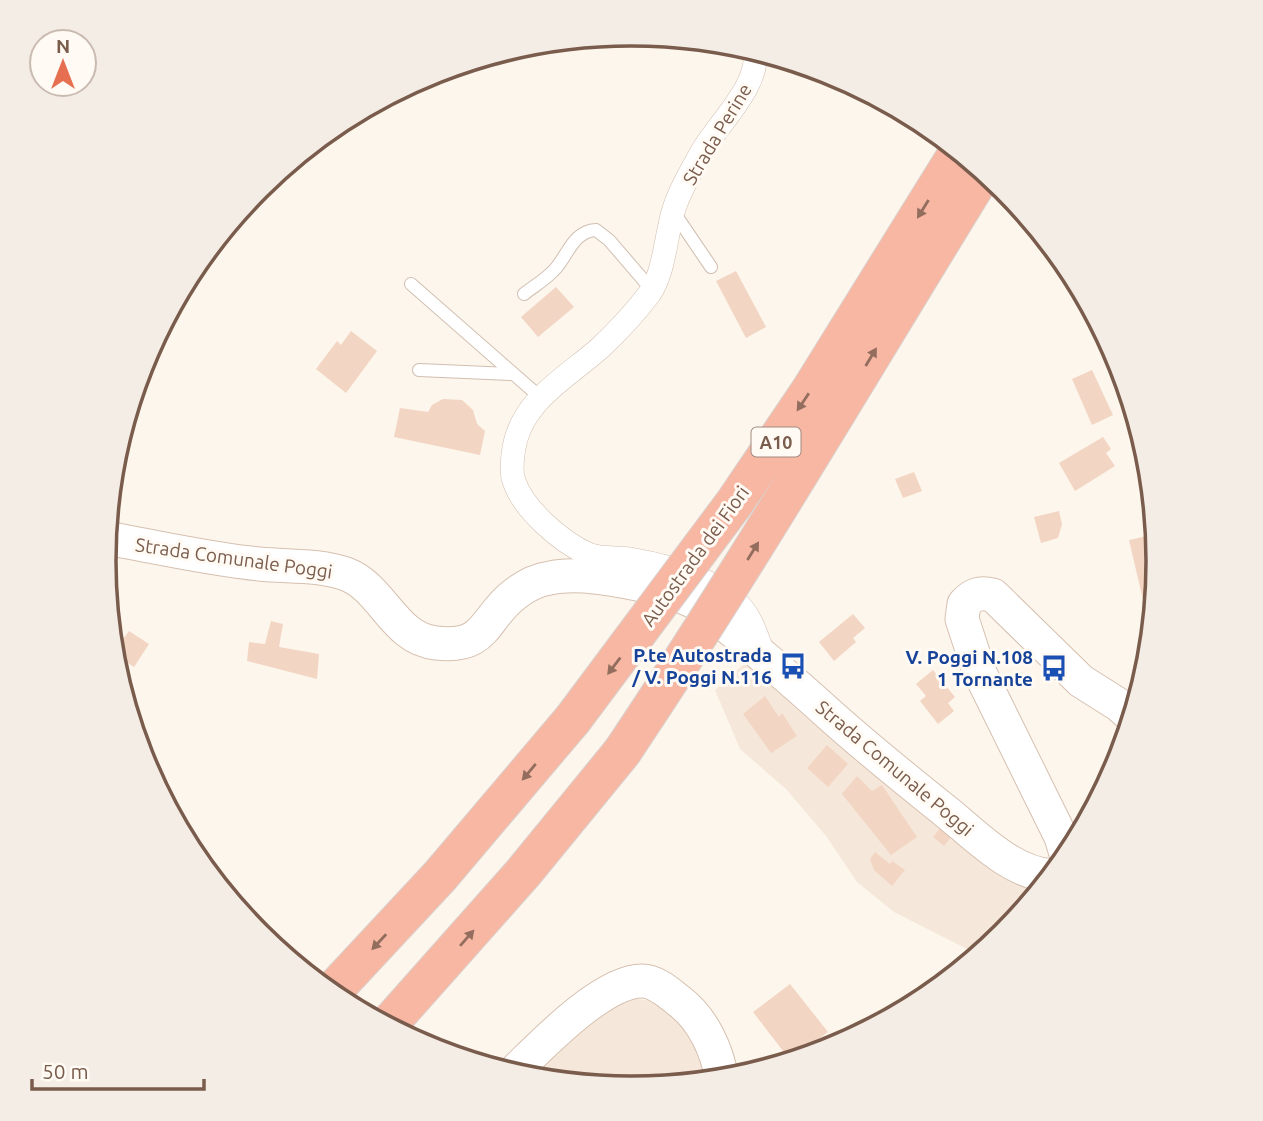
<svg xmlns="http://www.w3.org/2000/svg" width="1263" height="1121" font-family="Ubuntu,sans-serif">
	<rect width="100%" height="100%" fill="#fdf6ec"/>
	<g fill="#f5e8da">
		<polygon points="752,657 1042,887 1004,934 979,955 894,912 857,882 826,836 786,789 740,749 715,690"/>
		<polygon points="633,998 656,1002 684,1023 710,1080 631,1088 528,1078 610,1005"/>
	</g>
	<g fill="#f3d5c3">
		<polygon points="736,271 766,327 746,338 716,281"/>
		<polygon points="556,287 574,307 538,337 521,317"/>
		<polygon points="351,331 377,351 346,393 316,369 337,341 341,345"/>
		<polygon points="1092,370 1113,415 1092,425 1072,379"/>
		<polygon points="443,399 462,400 473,410 477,424 485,431 480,455 394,437 400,408 428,412 432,405"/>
		<polygon points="1103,437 1111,449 1106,453 1115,466 1075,491 1059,463"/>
		<polygon points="914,472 922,491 903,498 895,479"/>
		<polygon points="1059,511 1062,524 1058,538 1041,543 1034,517"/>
		<polygon points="1156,534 1159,561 1155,598 1143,600 1129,540"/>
		<polygon points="853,614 865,628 853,638 856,642 834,661 819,642"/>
		<polygon points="271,621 283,624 279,647 319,654 317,679 247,661 249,642 265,644"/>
		<polygon points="111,631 123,639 129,631 149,644 134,667 116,655 114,658"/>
		<polygon points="933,670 955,697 948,703 954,711 938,724 920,701 926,696 916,684"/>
		<polygon points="765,696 779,717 782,713 797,736 771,753 743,714"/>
		<polygon points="827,745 848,764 828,787 807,768"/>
		<polygon points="857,776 872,791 882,785 917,837 891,855 842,794"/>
		<polygon points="941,827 952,836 944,846 933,837"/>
		<polygon points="875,852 890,864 892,861 905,870 892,886 874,870 870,859"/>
		<polygon points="790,984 828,1032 790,1060 753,1012"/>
	</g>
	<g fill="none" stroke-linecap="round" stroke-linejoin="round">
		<g stroke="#d1beb0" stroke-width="14">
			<g id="service">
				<polyline points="673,211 711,267"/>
				<polyline points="411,284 540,397"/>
				<path d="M 524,294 C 534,286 548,278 556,268 C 568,254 574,231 596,230 L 609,240 L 652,290"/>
				<polyline points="419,370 512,374"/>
			</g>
		</g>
		<g stroke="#d1beb0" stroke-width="24">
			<path id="minor" d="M 754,49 C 763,84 715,126 700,155 C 690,173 679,192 673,212 C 666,236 664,273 650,293 C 635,313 618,331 600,348 C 565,379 518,402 513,455 C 512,463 511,473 514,481 C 523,509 561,542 588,554 C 600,559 617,557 630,559 C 666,565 714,577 740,606 C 752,619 757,637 763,653"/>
		</g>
		<g stroke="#d6c0b0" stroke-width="35">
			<g id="secondary">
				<path d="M 106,538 C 157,547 208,559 259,564 C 288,567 318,564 346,574 C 383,588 394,639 436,643 C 488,649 483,618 515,594 C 525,586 537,580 550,578 C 585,570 668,587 700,605 C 712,612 723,623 734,632 C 767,659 799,687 830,715 C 869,750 909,782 949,814 C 978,838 1012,873 1052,876"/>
				<path d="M 1067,857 L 1061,837 L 979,671 L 962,619 L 964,604 C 973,594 980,592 993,595 L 1081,681 L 1119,705 L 1132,717"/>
				<path d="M 513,1073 C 541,1046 602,981 642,981 C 656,981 669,993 679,1001 C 703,1019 717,1050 722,1079"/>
			</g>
		</g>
		<g stroke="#dad1cd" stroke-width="40">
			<g id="motorway">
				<polyline points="331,993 440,876 573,719"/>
				<polyline points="388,1025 523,873 622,752"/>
			</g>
		</g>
		<use href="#service" stroke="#fff" stroke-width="12"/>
		<use href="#minor" stroke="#fff" stroke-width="23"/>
		<use href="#secondary" stroke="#fff" stroke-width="33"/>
		<use href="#motorway" stroke="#f7b7a3" stroke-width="38"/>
		<g stroke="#dad1cd" stroke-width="40" stroke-linecap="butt">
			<g id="motorway-bridge">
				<polyline points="573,719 735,502 810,391 959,151"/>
				<path d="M 622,752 C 748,564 862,369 981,176"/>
			</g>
		</g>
		<use href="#motorway-bridge" stroke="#f7b7a3" stroke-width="38"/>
	</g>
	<defs><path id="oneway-solid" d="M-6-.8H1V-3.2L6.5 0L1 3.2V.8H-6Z" transform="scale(1.75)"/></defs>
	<g fill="#936e5e">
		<use href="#oneway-solid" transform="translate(923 209) rotate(122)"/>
		<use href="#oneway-solid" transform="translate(871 357) rotate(-59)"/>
		<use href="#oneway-solid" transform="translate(803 402) rotate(124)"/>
		<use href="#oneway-solid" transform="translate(753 551) rotate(-58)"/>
		<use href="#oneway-solid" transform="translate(614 666) rotate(127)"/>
		<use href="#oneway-solid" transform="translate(529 772) rotate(130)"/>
		<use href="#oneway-solid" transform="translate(467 938) rotate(-49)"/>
		<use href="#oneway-solid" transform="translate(379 942) rotate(133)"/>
	</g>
	<defs>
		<g id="bus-bare" transform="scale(2.1)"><path d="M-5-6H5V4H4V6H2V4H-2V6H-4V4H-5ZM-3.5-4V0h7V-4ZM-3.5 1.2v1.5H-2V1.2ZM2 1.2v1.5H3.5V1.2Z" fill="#1a4fb4" stroke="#fffaf3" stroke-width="2.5" paint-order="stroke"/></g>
	</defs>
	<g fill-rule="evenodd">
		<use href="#bus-bare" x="793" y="666"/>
		<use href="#bus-bare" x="1054" y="668"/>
	</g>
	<g text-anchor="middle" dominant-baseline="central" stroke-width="6" stroke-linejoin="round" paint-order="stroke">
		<rect fill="#fffaf3" stroke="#a28b7f" stroke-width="2" x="751.5" y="427.5" width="49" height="29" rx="5"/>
		<g font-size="18" font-weight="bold" fill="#7a5c4d">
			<text x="776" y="442">A10</text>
		</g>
		<g font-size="19" fill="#7a5c4d" stroke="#fffaf3">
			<text transform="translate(717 134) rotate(-59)">Strada Perine</text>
			<text transform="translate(695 556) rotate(-54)">Autostrada dei Fiori</text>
			<text transform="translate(234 558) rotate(8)">Strada Comunale Poggi</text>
			<text transform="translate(895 768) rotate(40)">Strada Comunale Poggi</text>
		</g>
		<g font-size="19" font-weight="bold" fill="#164399" stroke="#fffaf3" text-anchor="end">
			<text x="772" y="655">P.te Autostrada<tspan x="772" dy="22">/ V. Poggi N.116</tspan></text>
			<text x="1033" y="657">V. Poggi N.108<tspan x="1033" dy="22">1 Tornante</tspan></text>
		</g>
	</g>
	<path d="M0 0H1263V1121H0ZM116 561a515 515 0 1 1 1030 0a515 515 0 1 1-1030 0Z" fill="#f4ede6" fill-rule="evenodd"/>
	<path fill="none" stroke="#7a5c4d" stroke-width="3.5" d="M116 561a515 515 0 1 1 1030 0a515 515 0 1 1-1030 0Z"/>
	<g transform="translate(63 63)"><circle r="33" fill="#fffaf3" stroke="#cabbb1" stroke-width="2"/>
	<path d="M0-5L12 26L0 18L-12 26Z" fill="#e76f51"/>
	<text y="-10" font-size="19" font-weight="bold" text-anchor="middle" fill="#7a5c4d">N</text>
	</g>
	<path d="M32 1079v10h172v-10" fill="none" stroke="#7a5c4d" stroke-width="3.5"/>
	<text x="42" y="1079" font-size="21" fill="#7a5c4d" stroke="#fffaf3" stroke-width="5" paint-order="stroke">50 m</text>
</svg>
